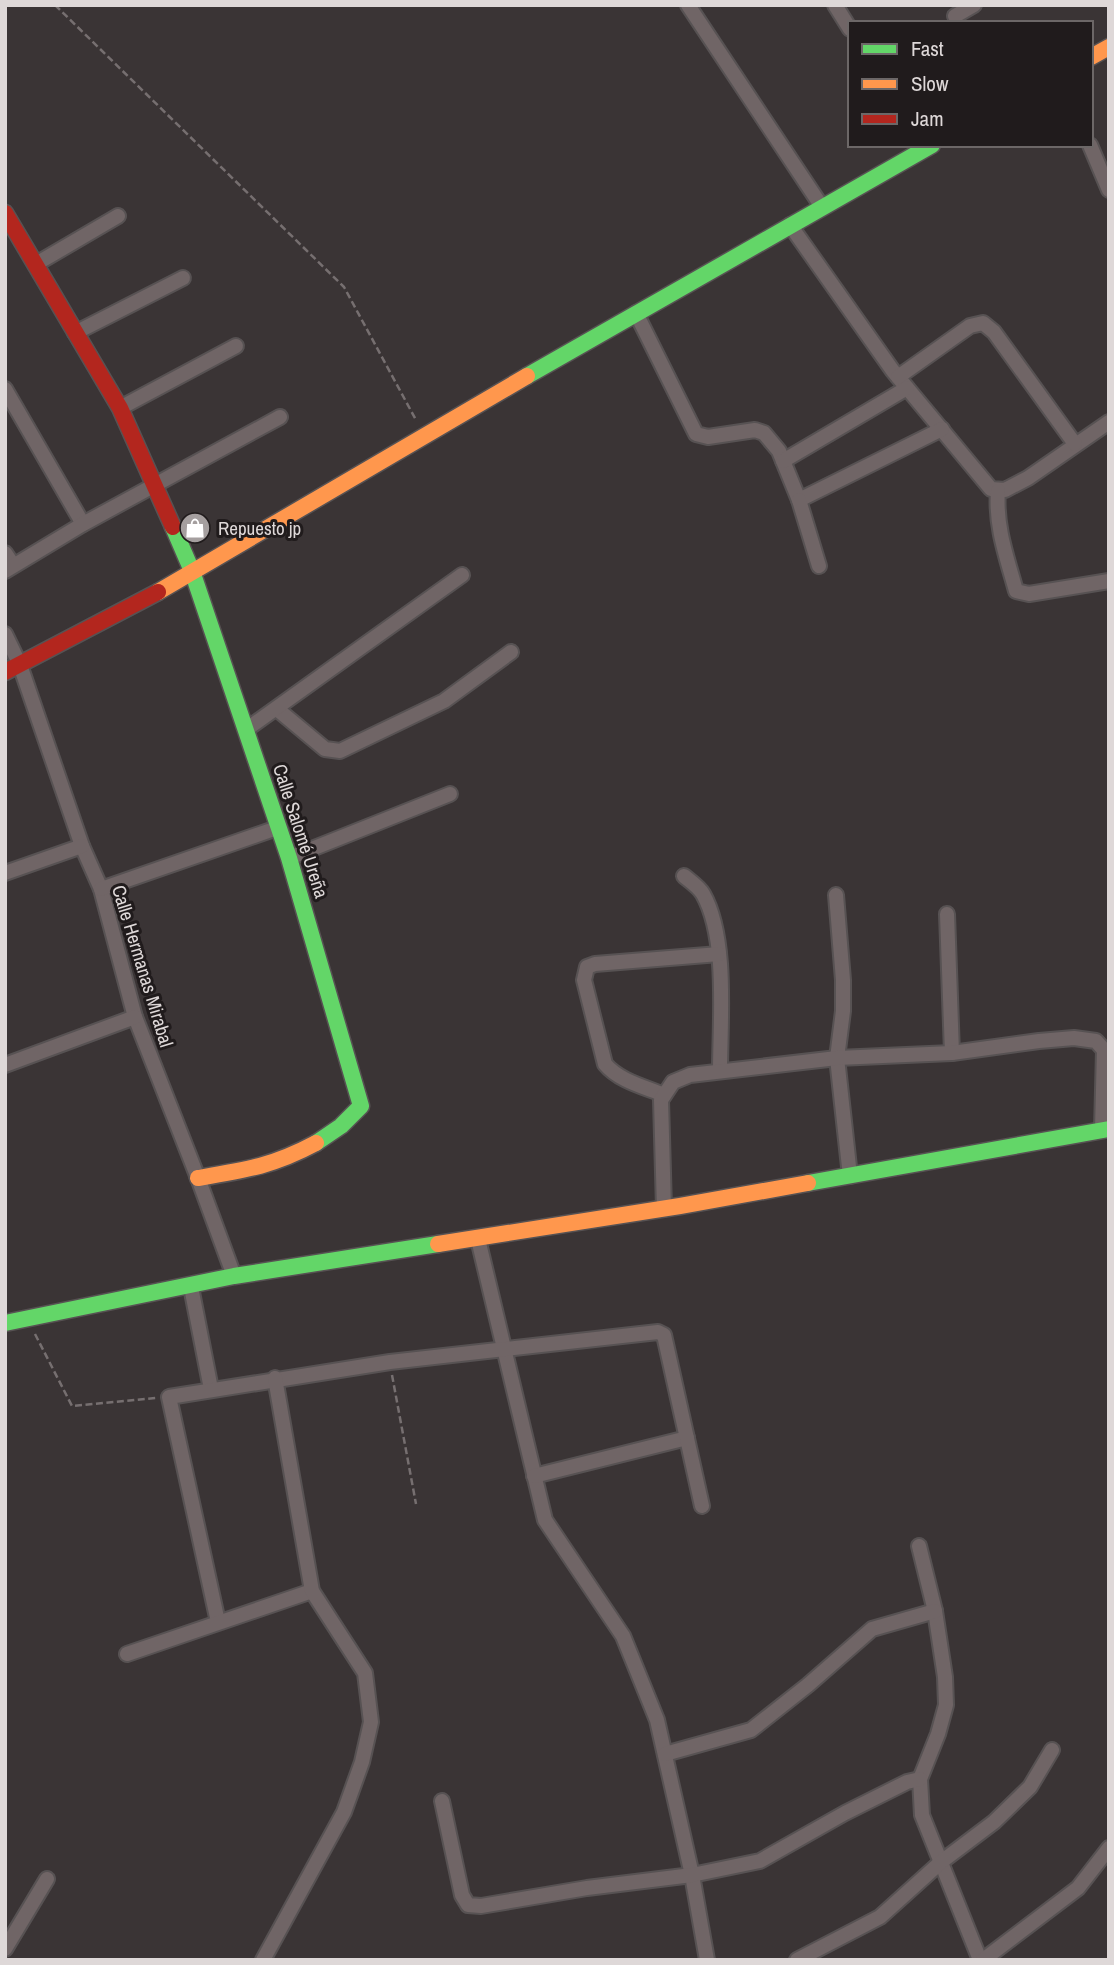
<svg xmlns="http://www.w3.org/2000/svg" width="1114" height="1965" font-family="'Archivo Narrow',sans-serif">
	<rect width="100%" height="100%" fill="#3a3435"/>
	<g fill="none" stroke-linecap="round" stroke-linejoin="round">
		<g stroke="#575253" stroke-width="18">
			<g id="street">
				<polyline points="688,5 822,207"/>
				<polyline points="835,5 850,29"/>
				<polyline points="955,16 974,5"/>
				<polyline points="1090,145 1109,190"/>
				<polyline points="790,225 893,371 991,489 1005,490 1028,478 1109,422"/>
				<polyline points="36,264 118,216"/>
				<polyline points="636,313 696,434 708,437 755,430 764,433 779,451 799,500 942,429"/>
				<polyline points="75,333 183,278"/>
				<polyline points="898,377 970,326 983,323 994,332 1075,444"/>
				<polyline points="5,389 83,524"/>
				<polyline points="120,408 236,346"/>
				<polyline points="783,461 907,388"/>
				<path d="M 998,491 C 995,526 1007,558 1016,591 L 1029,594 L 1109,581"/>
				<polyline points="799,500 819,566"/>
				<polyline points="5,553 13,565"/>
				<polyline points="5,571 83,524 280,417"/>
				<polyline points="5,634 20,665 82,846 101,889 135,1017 198,1178 234,1276"/>
				<polyline points="277,709 325,749 340,751 444,701 511,652"/>
				<polyline points="247,729 462,575"/>
				<polyline points="289,858 450,794"/>
				<polyline points="5,873 82,846"/>
				<path d="M 684,876 C 690,881 699,887 703,894 C 728,938 720,1021 720,1071"/>
				<polyline points="101,889 277,828"/>
				<polyline points="836,895 843,980 843,1011 837,1058 850,1176"/>
				<polyline points="947,914 952,1053"/>
				<polyline points="5,1065 135,1017"/>
				<path d="M 664,1095 C 645,1087 619,1081 605,1064 L 584,980 L 587,967 L 595,964 L 719,954"/>
				<polyline points="664,1209 661,1100 673,1082 690,1075 837,1058 952,1053 1039,1041 1074,1038 1096,1041 1104,1050 1102,1130"/>
				<polyline points="478,1239 545,1520 623,1636 657,1720 692,1875 707,1960"/>
				<polyline points="191,1287 211,1389"/>
				<polyline points="534,1476 687,1438"/>
				<polyline points="919,1546 935,1611 945,1677 946,1705 938,1734 920,1779 922,1815 980,1960"/>
				<polyline points="218,1622 169,1397 390,1362 658,1332 664,1335 702,1506"/>
				<polyline points="127,1654 312,1591"/>
				<polyline points="665,1754 751,1730 808,1685 872,1629 935,1611"/>
				<polyline points="442,1801 462,1895 468,1905 481,1906 587,1888 692,1875 760,1861 845,1813 907,1782 920,1779"/>
				<polyline points="5,1949 47,1879"/>
				<polyline points="263,1960 344,1812 362,1762 371,1722 365,1673 312,1591 275,1378"/>
				<polyline points="797,1960 880,1917 941,1862 994,1822 1030,1787 1052,1750"/>
				<polyline points="983,1960 1078,1888 1109,1848"/>
			</g>
		</g>
		<g stroke="#575253" stroke-width="19">
			<g id="fast">
				<polyline points="527,376 932,145"/>
				<polyline points="173,527 192,571 289,858 361,1106 341,1126 316,1143"/>
				<polyline points="808,1183 1109,1129"/>
				<polyline points="5,1323 234,1276 438,1244"/>
			</g>
		</g>
		<g stroke="#575253" stroke-width="19">
			<g id="slow">
				<polyline points="1091,57 1109,47"/>
				<polyline points="158,592 527,376"/>
				<path d="M 198,1178 C 246,1170 273,1166 316,1143"/>
				<polyline points="438,1244 680,1206 808,1183"/>
			</g>
		</g>
		<g stroke="#575253" stroke-width="19">
			<g id="jam">
				<polyline points="5,213 120,408 173,527"/>
				<polyline points="5,672 158,592"/>
			</g>
		</g>
		<g stroke="#766f70" stroke-width="2.5" stroke-dasharray="7 3.5" stroke-linecap="butt">
			<polyline points="55,5 344,287 416,420"/>
			<polyline points="35,1334 72,1406 156,1398"/>
			<polyline points="392,1375 416,1504"/>
		</g>
		<use href="#street" stroke="#706566" stroke-width="14"/>
		<use href="#fast" stroke="#63d668" stroke-width="16"/>
		<use href="#slow" stroke="#ff974d" stroke-width="16"/>
		<use href="#jam" stroke="#b3261e" stroke-width="16"/>
	</g>
	<defs>
		<g id="shop-disc" transform="scale(1.575)"><circle r="9.5" fill="#a59f9f" stroke="#201b1c"/><path d="M-5-2.5h2.3a2.7 3.5 0 0 1 5.4 0H5L5.5 6h-11ZM-1.5-2.5h3a1.5 2.3 0 0 0-3 0Z" fill="#fff"/></g>
	</defs>
	<g fill-rule="evenodd">
		<use href="#shop-disc" x="195" y="528"/>
	</g>
	<g text-anchor="middle" dominant-baseline="central" stroke-width="6" stroke-linejoin="round" paint-order="stroke">
		<g font-size="19" fill="#ded8d8" stroke="#201b1c" text-anchor="start">
			<text x="218" y="528">Repuesto jp</text>
		</g>
		<g font-size="19" fill="#ded8d8" stroke="#201b1c">
			<text transform="translate(301 831) rotate(72)">Calle Salomé Ureña</text>
			<text transform="translate(143 966) rotate(73)">Calle Hermanas Mirabal</text>
		</g>
	</g>
	<rect width="1114" height="1965" fill="none" stroke="#ded8d8" stroke-width="14"/>
	<rect x="848" y="21" width="245" height="126" fill="#201b1c" stroke="#6c6767" stroke-width="2"/>
	<rect x="862" y="44" width="35" height="10" fill="#63d668" stroke="#6c6767" stroke-width="2"/>
	<text x="911" y="56" font-size="21" fill="#ded8d8">Fast</text>
	<rect x="862" y="79" width="35" height="10" fill="#ff974d" stroke="#6c6767" stroke-width="2"/>
	<text x="911" y="91" font-size="21" fill="#ded8d8">Slow</text>
	<rect x="862" y="114" width="35" height="10" fill="#b3261e" stroke="#6c6767" stroke-width="2"/>
	<text x="911" y="126" font-size="21" fill="#ded8d8">Jam</text>
</svg>
